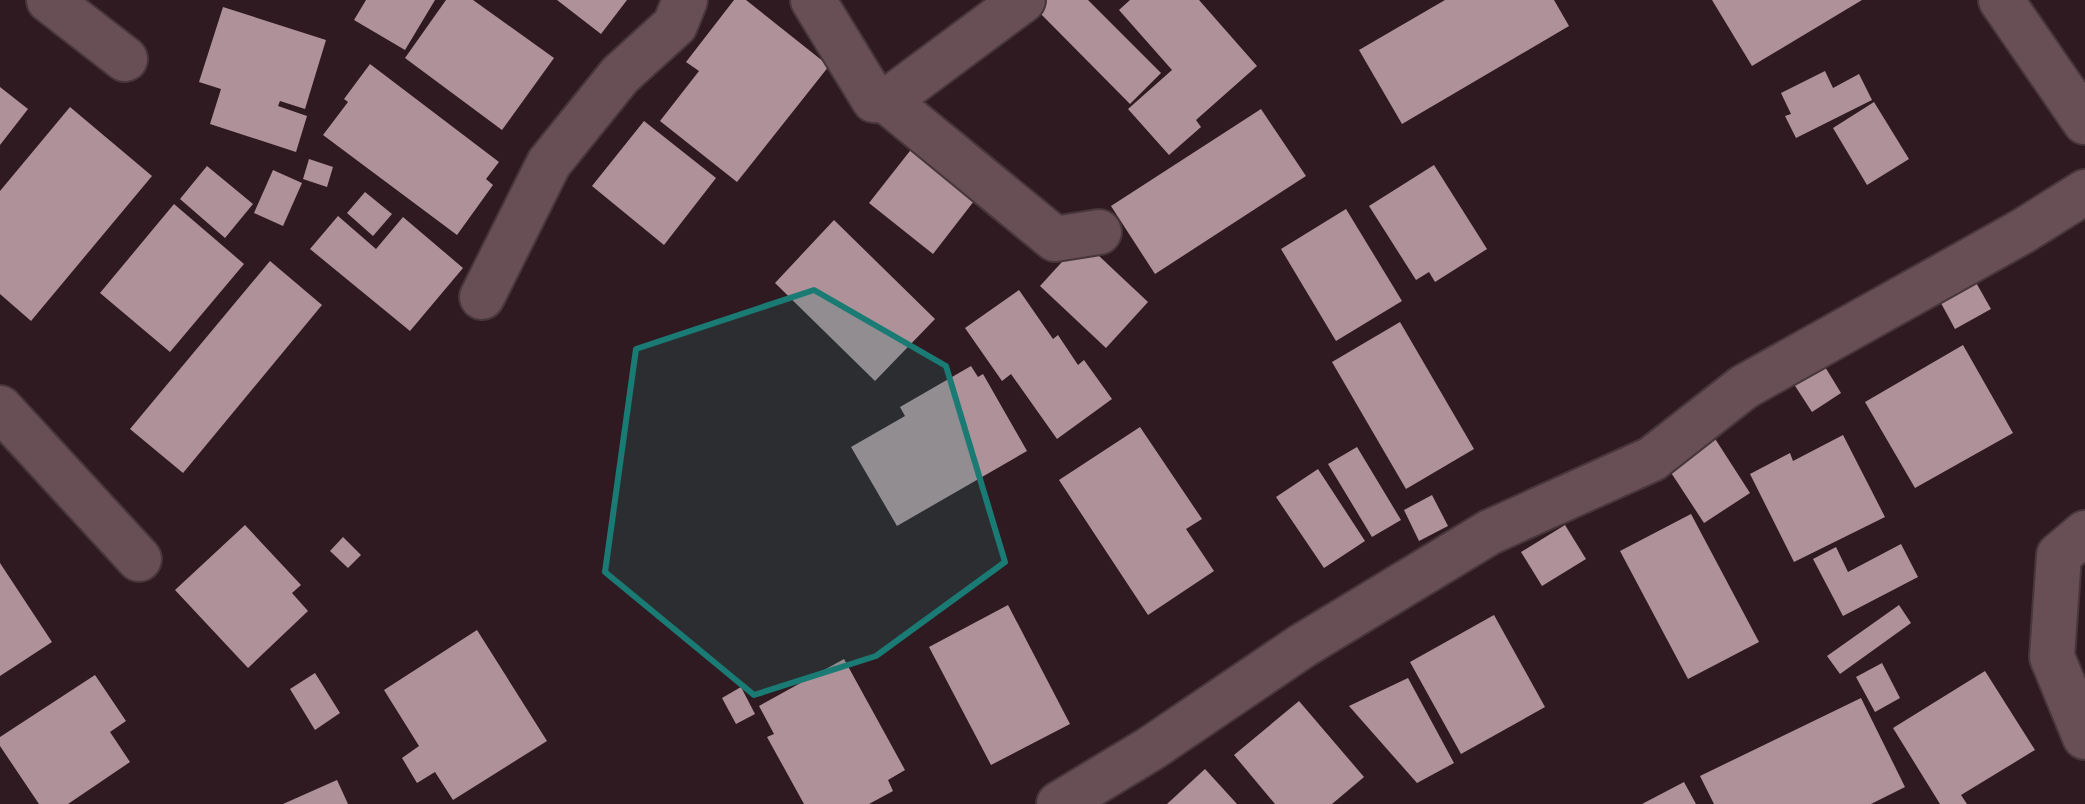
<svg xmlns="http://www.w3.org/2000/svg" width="2085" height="804" font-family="Poppins,sans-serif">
	<rect width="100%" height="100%" fill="#301a21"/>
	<g fill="#af9299">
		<polygon points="366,0 435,0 405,50 354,20"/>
		<polygon points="446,0 473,0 554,58 502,130 405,58"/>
		<polygon points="557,0 627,0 601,34"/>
		<polygon points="734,0 746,0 829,66 737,182 660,121 699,71 686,62"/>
		<polygon points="1039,0 1088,0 1161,73 1130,104 1033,6"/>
		<polygon points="1130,0 1199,0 1257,66 1196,120 1201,127 1169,155 1128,109 1172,70 1119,10"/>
		<polygon points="1445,0 1554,0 1569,26 1402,124 1359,50"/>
		<polygon points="1712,0 1862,0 1752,66"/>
		<polygon points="223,7 326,40 305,109 280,101 278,106 307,116 296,152 210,124 221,89 199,82"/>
		<polygon points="370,64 499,162 486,179 493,185 457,235 323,135 348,102 344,99"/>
		<polygon points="1825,71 1833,88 1859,74 1872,100 1796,138 1785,116 1791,114 1781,93"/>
		<polygon points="0,87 28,109 0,145"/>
		<polygon points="1874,102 1909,159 1867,185 1833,128"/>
		<polygon points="70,107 152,176 31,321 0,294 0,191"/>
		<polygon points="1261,109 1306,176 1155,274 1111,206"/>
		<polygon points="644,121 716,178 664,245 592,186"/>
		<polygon points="917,142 981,192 933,254 869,203"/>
		<polygon points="309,159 333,167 327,187 303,179"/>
		<polygon points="1434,165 1487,249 1435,282 1429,272 1416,280 1369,206"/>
		<polygon points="207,166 253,204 225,238 180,199"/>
		<polygon points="273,170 302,183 283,226 254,213"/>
		<polygon points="365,192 392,214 373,236 347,213"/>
		<polygon points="174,204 244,264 170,352 100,293"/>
		<polygon points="1346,209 1402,301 1336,341 1281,249"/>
		<polygon points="338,216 376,249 403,217 463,268 410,331 310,249"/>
		<polygon points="834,220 935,319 875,381 775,283"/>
		<polygon points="1082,240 1148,302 1106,348 1040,286"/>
		<polygon points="270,261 322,305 183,473 130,429"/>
		<polygon points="1970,272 1991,309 1955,329 1935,292"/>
		<polygon points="1019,290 1053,339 1058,335 1078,365 1084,360 1112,399 1057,439 1011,374 1002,381 965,328"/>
		<polygon points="1400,322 1474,449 1406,489 1332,362"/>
		<polygon points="1963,345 2013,433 1915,488 1865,402"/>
		<polygon points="1819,357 1841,393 1812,412 1788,375"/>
		<polygon points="971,366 978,377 983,374 1027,451 897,526 851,447 905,416 900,407"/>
		<polygon points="1140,427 1202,519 1186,529 1214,571 1148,615 1059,480"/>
		<polygon points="1712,434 1750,493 1704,523 1666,465"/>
		<polygon points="1843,435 1885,517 1794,562 1750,474 1790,453 1793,461"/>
		<polygon points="1357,447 1401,520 1372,537 1328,464"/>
		<polygon points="1318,469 1365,541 1324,568 1276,497"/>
		<polygon points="1432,495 1448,526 1419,541 1404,510"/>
		<polygon points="1691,514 1759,642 1688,679 1620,551"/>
		<polygon points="245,525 301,585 292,593 308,611 248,668 175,590"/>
		<polygon points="1565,525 1586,559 1542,586 1521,552"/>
		<polygon points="343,537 361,555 348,568 330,551"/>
		<polygon points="1901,544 1918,577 1843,616 1813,559 1836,547 1848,572"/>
		<polygon points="0,563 52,642 0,676"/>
		<polygon points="1008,605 1070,724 991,765 929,647"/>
		<polygon points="1899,605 1911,623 1840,674 1827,656"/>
		<polygon points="1494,615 1545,707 1461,754 1410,662"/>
		<polygon points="477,630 547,741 453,800 435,772 417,783 402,758 419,746 384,690"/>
		<polygon points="844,659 905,770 888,780 893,791 869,804 804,804 767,737 774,734 759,706"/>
		<polygon points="1882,663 1900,698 1875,712 1856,677"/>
		<polygon points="1985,671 2035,750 1961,795 1967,804 1940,804 1893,728"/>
		<polygon points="315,673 340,713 315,730 290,689"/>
		<polygon points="95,675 126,721 110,732 130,762 68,804 39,804 0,746 0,737"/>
		<polygon points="1408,678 1454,763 1417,783 1349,706"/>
		<polygon points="741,687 755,714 736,724 722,698"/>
		<polygon points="1861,698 1905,787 1871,804 1714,804 1700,776"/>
		<polygon points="1299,701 1364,777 1332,804 1275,804 1234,755"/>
		<polygon points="1205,769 1237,804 1167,804"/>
		<polygon points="337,780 348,804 283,804"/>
		<polygon points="1684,782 1696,804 1642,804"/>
	</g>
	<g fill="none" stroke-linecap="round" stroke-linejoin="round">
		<g stroke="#47363b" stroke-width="48">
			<g id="minor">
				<polyline points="49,0 125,59"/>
				<polyline points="813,0 874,100 887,101 1055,239 1099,232"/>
				<polyline points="2001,0 2085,122"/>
				<polyline points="887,101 1023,0"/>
				<polyline points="482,297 549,163 620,75 675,25 685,0"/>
				<polyline points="0,408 139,559"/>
				<polyline points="2085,533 2059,555 2052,657 2085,737"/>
				<polyline points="1059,804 1150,749 1302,646 1490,532 1652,459 1744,387 2023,231 2085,192"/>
			</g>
		</g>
		<use href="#minor" stroke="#684e55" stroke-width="44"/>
	</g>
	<path fill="#197b73" fill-opacity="0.2" stroke="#197b73" stroke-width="6" stroke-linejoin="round" d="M 814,290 L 946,366 L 1005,562 L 876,656 L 754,695 L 605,572 L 636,349 Z"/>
</svg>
